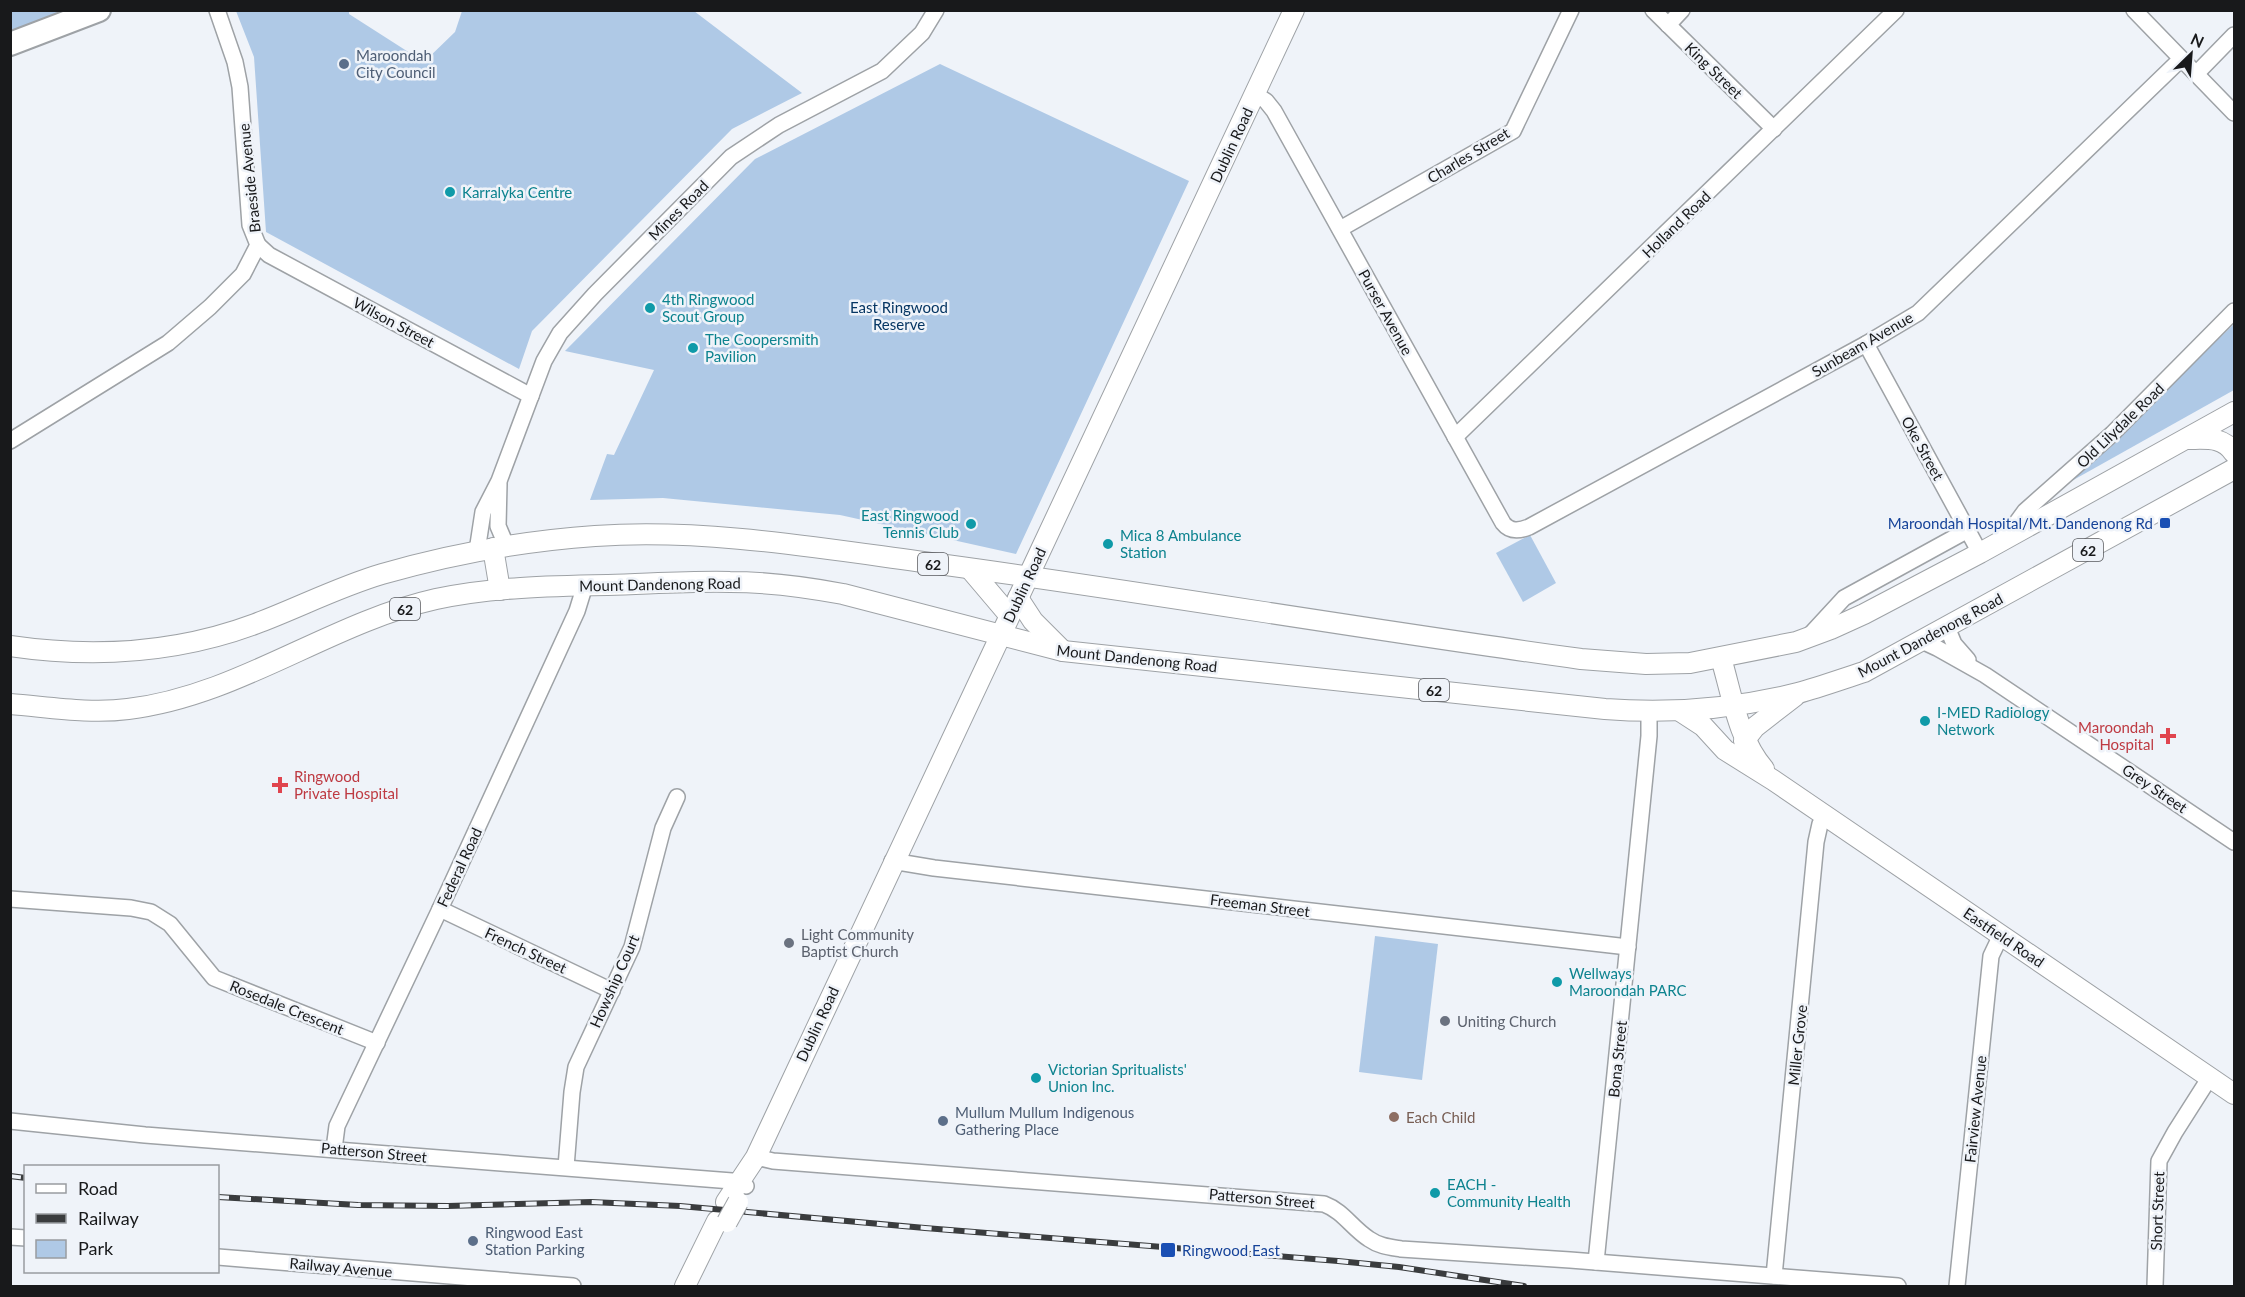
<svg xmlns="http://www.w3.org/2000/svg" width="2245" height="1297" font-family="Lato,sans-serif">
	<rect width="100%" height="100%" fill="#eff3f9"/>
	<g fill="#afc9e6">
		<polygon points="11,10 64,10 64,11 11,31"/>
		<polygon points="236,11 349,11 349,14 424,62 455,32 462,11 694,11 802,93 732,129 532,331 519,369 266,232 254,57"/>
		<polygon points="940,64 1189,181 1016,554 840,515 663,498 590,500 607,454 614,455 654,370 565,351 755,159"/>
		<polygon points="2234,324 2234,390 2068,483"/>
		<polygon points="1530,535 1556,583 1523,602 1496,553"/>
		<polygon points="1375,936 1438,944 1422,1080 1359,1072"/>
	</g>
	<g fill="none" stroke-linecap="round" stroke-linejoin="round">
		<g stroke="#9ea2a6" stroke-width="18">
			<g id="minor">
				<polyline points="1653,10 1774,129"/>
				<polyline points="2134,10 2234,113"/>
				<polyline points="1668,25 1682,10"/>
				<polyline points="2196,74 2234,35"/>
				<path d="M 1255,94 L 1266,101 L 1274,111 L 1503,523 C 1510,532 1519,531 1529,527 L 1866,344 L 1918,313 L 2181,59"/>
				<polyline points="1340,229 1513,131 1571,10"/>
				<polyline points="258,245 269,255 531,396"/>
				<polyline points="1866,344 1980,553"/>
				<polyline points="1455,437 1896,10"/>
				<polyline points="10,441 168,343 210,307 243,274 258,245 250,225 240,87 235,62 217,10"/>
				<polyline points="499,484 498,526 506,545"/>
				<polyline points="2006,537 2025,511 2112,434 2234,311"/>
				<polyline points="477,551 483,512 499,481 544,361 560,333 595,294 731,157 779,125 882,71 922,33 936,10"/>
				<polyline points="1947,627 1954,644 1968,660"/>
				<polyline points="1808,637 1844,598 1968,530"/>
				<polyline points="1922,641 1937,648 1985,675 2234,842"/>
				<polyline points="892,861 934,868 1628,947"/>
				<polyline points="10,899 131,908 151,912 170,924 214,978 377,1043"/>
				<polyline points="440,909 612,991"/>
				<polyline points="10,1121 145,1135 732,1181 746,1186"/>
				<polyline points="334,1149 337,1126 440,909 577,611 585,585"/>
				<path d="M 756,1157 L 773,1161 L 1324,1204 C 1343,1211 1352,1228 1369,1239 C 1379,1246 1389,1247 1401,1249 L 1570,1260 L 1898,1286"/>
				<polyline points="566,1167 572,1092 576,1067 632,947 663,828 677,797"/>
				<polyline points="10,1237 26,1238"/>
				<polyline points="218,1257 573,1286"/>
				<polyline points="1596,1262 1649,736 1649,712"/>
				<polyline points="1774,1276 1816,842 1820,824 1825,816"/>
				<polyline points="1957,1286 1991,956 2001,935"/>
				<polyline points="2155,1286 2159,1161 2175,1132 2210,1077"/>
			</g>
		</g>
		<g stroke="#9ea2a6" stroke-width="22">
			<g id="major">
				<path d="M 2188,439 C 2206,439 2223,436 2234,453"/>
				<polyline points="493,548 500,590"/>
				<polyline points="970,569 1009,615"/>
				<polyline points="1018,598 1033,621 1063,651"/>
				<path d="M 10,646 C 92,658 177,653 255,624 C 298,608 338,587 382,574 C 452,554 523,541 595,536 C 712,528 830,550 946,565 C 1158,594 1369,630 1581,659 L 1646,664 L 1690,663 L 1796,642 L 1831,629 L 1864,614 L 1980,553 L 2234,412"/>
				<path d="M 1721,658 C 1732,695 1738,739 1764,769"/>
				<path d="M 10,704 C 49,707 90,714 128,709 C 238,696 329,623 436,599 C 491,587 551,586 608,585 C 648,584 690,581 730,582 C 768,582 806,587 843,594 L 1063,651 L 1605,709 C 1671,714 1734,709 1798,693 C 1820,687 1842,679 1864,672 L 2234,469"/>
				<polyline points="1680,711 1703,726 1725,750 1773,780 2234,1094"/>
				<polyline points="1744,741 1755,727 1795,696"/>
				<path d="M 726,1202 L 756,1157 C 932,774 1116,394 1294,10"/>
				<polyline points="685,1286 717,1221"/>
			</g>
		</g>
		<g stroke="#9ea2a6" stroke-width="26">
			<polyline id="highway" points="10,44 99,10"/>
		</g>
		<use href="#minor" stroke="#fff" stroke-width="15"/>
		<use href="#major" stroke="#fff" stroke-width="20"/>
		<use href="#highway" stroke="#fff" stroke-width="22"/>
		<g stroke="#3a3c3e" stroke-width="6">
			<g id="rail">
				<polyline points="10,1176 26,1178"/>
				<polyline points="218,1197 358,1205 448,1206 591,1202 680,1206 925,1228 1338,1261 1399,1267 1524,1286"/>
			</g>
		</g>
		<use href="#rail" stroke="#eff3f9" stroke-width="4" stroke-dasharray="11" stroke-linecap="butt"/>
		<g stroke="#9ea2a6" stroke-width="22" stroke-linecap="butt">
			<polyline id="major-bridge" points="727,1222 738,1202"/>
		</g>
		<use href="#major-bridge" stroke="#fff" stroke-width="20"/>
	</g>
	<g fill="#5c6f8a" stroke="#eff3f9" stroke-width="2">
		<circle cx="344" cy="64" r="6"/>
		<circle cx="943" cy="1121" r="6"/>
		<circle cx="473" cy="1241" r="6"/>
	</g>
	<g fill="#0f9aa8" stroke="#eff3f9" stroke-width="2">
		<circle cx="450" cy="192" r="6"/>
		<circle cx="650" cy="308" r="6"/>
		<circle cx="693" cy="348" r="6"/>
		<circle cx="971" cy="524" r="6"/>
		<circle cx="1108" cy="544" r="6"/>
		<circle cx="1925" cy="721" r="6"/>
		<circle cx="1557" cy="982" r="6"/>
		<circle cx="1036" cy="1078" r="6"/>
		<circle cx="1435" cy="1193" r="6"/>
	</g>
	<g fill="#1a4fb4" stroke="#eff3f9" stroke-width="2">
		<rect x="2159" y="517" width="12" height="12" rx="3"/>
		<rect x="1160" y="1242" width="16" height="16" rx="3"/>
	</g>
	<g fill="#e0444e" stroke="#eff3f9" stroke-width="2">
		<path d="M2165 727h6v6h6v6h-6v6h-6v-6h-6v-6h6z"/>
		<path d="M277 776h6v6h6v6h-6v6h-6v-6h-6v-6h6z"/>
	</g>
	<g fill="#6b7280" stroke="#eff3f9" stroke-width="2">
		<circle cx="789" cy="943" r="6"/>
		<circle cx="1445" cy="1021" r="6"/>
	</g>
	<circle fill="#8d6e63" stroke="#eff3f9" stroke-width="2" cx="1394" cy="1117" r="6"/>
	<g text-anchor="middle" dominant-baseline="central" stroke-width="5" stroke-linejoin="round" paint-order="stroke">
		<g fill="#eff3f9" stroke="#585a5e" stroke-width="1.5">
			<rect x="2073" y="539" width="30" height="22" rx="4.5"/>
			<rect x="918" y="553" width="30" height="22" rx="4.5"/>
			<rect x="390" y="598" width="30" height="22" rx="4.5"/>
			<rect x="1419" y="679" width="30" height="22" rx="4.5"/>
		</g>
		<g font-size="14" font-weight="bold" fill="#18191b">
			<text x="2088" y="550">62</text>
			<text x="933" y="564">62</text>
			<text x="405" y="609">62</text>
			<text x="1434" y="690">62</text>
		</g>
		<g font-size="15" fill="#4e5e75" stroke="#eff3f9" text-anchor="start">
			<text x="356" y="55">Maroondah<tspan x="356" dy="17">City Council</tspan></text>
			<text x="955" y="1112">Mullum Mullum Indigenous<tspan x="955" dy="17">Gathering Place</tspan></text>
			<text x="485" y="1232">Ringwood East<tspan x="485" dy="17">Station Parking</tspan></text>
		</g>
		<g font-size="15" fill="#18191b" stroke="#eff3f9">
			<text transform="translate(1714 70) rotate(44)">King Street</text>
			<text transform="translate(1231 145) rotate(-65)">Dublin Road</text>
			<text transform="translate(1468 155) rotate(-31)">Charles Street</text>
			<text transform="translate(249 178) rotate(-96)">Braeside Avenue</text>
			<text transform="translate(678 210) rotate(-45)">Mines Road</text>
			<text transform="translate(1676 224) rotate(-44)">Holland Road</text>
			<text transform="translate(1386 312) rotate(61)">Purser Avenue</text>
			<text transform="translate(394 322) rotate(28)">Wilson Street</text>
			<text transform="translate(1862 344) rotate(-30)">Sunbeam Avenue</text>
			<text transform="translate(2120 425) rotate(-44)">Old Lilydale Road</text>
			<text transform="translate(1923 448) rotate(61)">Oke Street</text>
			<text transform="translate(660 584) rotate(-1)">Mount Dandenong Road</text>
			<text transform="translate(1024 585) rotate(-65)">Dublin Road</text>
			<text transform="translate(1930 635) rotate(-28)">Mount Dandenong Road</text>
			<text transform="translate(1137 658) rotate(6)">Mount Dandenong Road</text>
			<text transform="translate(2155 788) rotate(34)">Grey Street</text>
			<text transform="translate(459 867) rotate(-65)">Federal Road</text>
			<text transform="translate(1260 905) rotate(7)">Freeman Street</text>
			<text transform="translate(2004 937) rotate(34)">Eastfield Road</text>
			<text transform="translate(526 950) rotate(25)">French Street</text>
			<text transform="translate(614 981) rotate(-66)">Howship Court</text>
			<text transform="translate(287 1007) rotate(22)">Rosedale Crescent</text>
			<text transform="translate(817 1024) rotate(-65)">Dublin Road</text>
			<text transform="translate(1797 1045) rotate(-84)">Miller Grove</text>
			<text transform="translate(1617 1059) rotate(-84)">Bona Street</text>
			<text transform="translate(1975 1109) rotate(-84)">Fairview Avenue</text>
			<text transform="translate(374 1152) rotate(5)">Patterson Street</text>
			<text transform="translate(1262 1198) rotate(5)">Patterson Street</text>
			<text transform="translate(2157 1211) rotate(-88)">Short Street</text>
			<text transform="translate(341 1267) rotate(5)">Railway Avenue</text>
		</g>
		<g font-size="15" fill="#0d838f" stroke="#eff3f9" text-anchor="start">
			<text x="462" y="192">Karralyka Centre</text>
			<text x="662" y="299">4th Ringwood<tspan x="662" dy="17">Scout Group</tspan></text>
			<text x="705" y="339">The Coopersmith<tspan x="705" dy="17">Pavilion</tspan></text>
			<text x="959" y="515" text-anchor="end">East Ringwood<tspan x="959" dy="17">Tennis Club</tspan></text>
			<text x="1120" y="535">Mica 8 Ambulance<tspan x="1120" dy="17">Station</tspan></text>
			<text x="1937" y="712">I-MED Radiology<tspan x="1937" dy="17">Network</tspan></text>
			<text x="1569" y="973">Wellways<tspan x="1569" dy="17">Maroondah PARC</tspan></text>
			<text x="1048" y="1069">Victorian Spritualists'<tspan x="1048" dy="17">Union Inc.</tspan></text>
			<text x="1447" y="1184">EACH -<tspan x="1447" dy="17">Community Health</tspan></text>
		</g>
		<g font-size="15" fill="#063663" stroke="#eff3f9">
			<text x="899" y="307">East Ringwood<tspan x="899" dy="17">Reserve</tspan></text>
		</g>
		<g font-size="15" fill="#164399" stroke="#eff3f9" text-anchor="end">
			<text x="2153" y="523">Maroondah Hospital/Mt. Dandenong Rd</text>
			<text x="1182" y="1250" text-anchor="start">Ringwood East</text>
		</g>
		<g font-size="15" fill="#be3a42" stroke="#eff3f9" text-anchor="end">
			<text x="2154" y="727">Maroondah<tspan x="2154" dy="17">Hospital</tspan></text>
			<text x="294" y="776" text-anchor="start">Ringwood<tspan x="294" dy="17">Private Hospital</tspan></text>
		</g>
		<g font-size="15" fill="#5b616d" stroke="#eff3f9" text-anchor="start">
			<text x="801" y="934">Light Community<tspan x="801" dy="17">Baptist Church</tspan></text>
			<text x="1457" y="1021">Uniting Church</text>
		</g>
		<g font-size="15" fill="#785e54" stroke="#eff3f9" text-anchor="start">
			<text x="1406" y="1117">Each Child</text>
		</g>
	</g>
	<rect width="2245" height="1297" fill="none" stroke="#18191b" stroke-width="24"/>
	<rect x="24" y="1165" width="195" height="108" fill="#eff3f9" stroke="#999ca0" stroke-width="1.5"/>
	<rect x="36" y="1184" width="30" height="9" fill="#ffffff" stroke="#999ca0" stroke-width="1.5"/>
	<text x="78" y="1195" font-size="18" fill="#18191b">Road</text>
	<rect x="36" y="1214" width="30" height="9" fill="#3a3c3e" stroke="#999ca0" stroke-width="1.5"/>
	<text x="78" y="1225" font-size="18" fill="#18191b">Railway</text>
	<rect x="36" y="1240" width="30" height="18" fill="#afc9e6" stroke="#999ca0" stroke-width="1.5"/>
	<text x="78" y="1255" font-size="18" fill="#18191b">Park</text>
	<g transform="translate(2191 54) rotate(25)" stroke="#eff3f9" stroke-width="4.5" paint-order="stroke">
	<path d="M0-4.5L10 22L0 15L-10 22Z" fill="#18191b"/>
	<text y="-9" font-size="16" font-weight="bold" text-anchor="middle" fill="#18191b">N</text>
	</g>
</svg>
